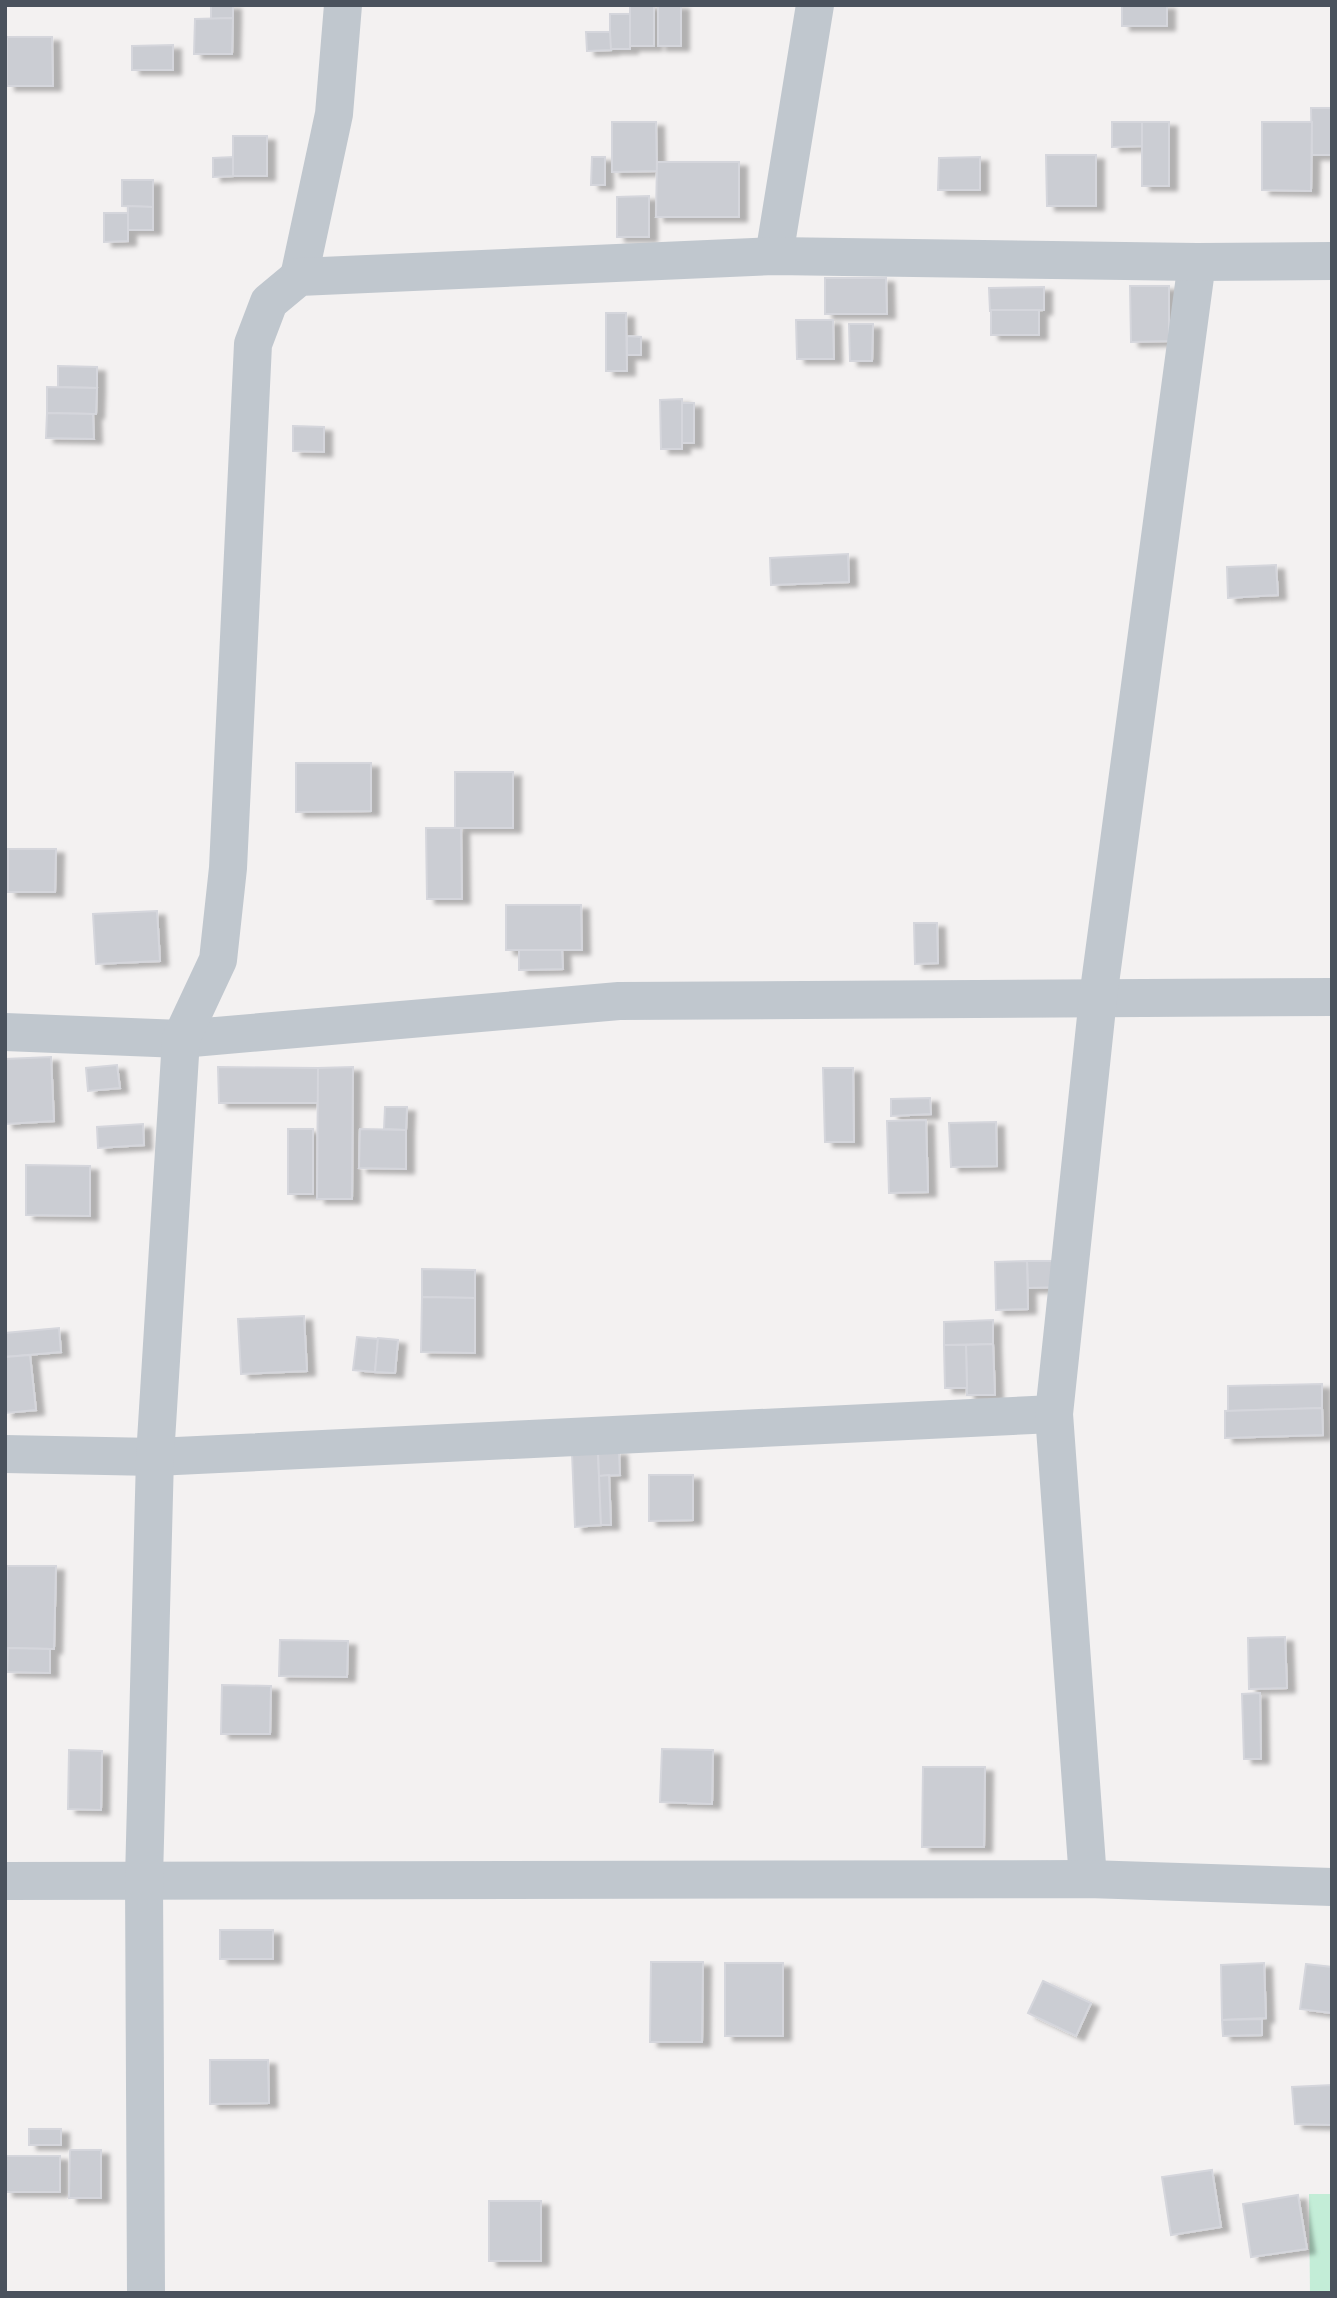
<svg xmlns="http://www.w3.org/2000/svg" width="1337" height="2298" font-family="'Sofia Sans Condensed',sans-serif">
	<defs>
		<filter id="shadow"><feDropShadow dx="8" dy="4.5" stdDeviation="2" flood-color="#0004"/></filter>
	</defs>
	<rect width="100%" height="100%" fill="#f3f1f1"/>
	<polygon fill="#c3edd7" points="1309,2194 1332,2194 1332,2293 1310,2293"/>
	<g fill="#cbcdd3" stroke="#d5d6dc" stroke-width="2" filter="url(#shadow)">
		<polygon points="211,5 233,5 233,18 211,19"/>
		<rect x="630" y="5" width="24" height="41"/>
		<rect x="658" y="5" width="23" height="41"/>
		<rect x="1122" y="5" width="45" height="21"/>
		<rect x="610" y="14" width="20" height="35"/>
		<polygon points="233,18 232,54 194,54 195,19"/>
		<polygon points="586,32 610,32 611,50 587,51"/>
		<polygon points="7,37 52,37 53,86 7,86"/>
		<polygon points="173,45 173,70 132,70 132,46"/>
		<polygon points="1311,108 1332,108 1332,155 1312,155"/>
		<polygon points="612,122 656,122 657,171 612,172"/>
		<polygon points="1112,122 1142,122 1142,146 1112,147"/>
		<rect x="1142" y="122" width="27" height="64"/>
		<polygon points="1262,122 1312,122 1311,191 1262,190"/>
		<rect x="233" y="136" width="34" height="40"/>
		<polygon points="1046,155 1096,155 1096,206 1047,206"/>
		<polygon points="233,157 233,176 213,177 213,158"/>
		<polygon points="592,157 605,157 605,185 591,185"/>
		<polygon points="980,157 980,190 938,190 939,158"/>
		<polygon points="657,162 739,162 739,217 656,217"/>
		<polygon points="122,180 153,180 153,207 122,206"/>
		<polygon points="649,196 649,237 617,237 617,197"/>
		<polygon points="128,206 153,207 153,230 128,230"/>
		<polygon points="104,213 128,213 128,241 104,242"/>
		<polygon points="825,278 886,278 887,314 825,314"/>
		<polygon points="1130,286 1169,286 1169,341 1131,342"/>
		<polygon points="1044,287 1044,310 990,311 989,288"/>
		<rect x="991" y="310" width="48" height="25"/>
		<polygon points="606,313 626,313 627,371 606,371"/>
		<polygon points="796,320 833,320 834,359 797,359"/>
		<polygon points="849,324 873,324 872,361 850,361"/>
		<polygon points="627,336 641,337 641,355 627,355"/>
		<polygon points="58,366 97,367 97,388 58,387"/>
		<polygon points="47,387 97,388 96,414 47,413"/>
		<polygon points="682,399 682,449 661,449 660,400"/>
		<rect x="682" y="403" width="12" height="40"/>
		<polygon points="47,413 93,414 94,439 46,438"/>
		<polygon points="293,426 324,427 324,452 293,451"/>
		<polygon points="848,554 849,582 771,585 770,558"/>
		<polygon points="1276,565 1278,595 1228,598 1227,567"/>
		<polygon points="296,763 371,763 371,811 296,812"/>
		<rect x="455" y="772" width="58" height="56"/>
		<polygon points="426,828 461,828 462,899 427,899"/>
		<polygon points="8,849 56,849 55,892 8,892"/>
		<polygon points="506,905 581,905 582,950 506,950"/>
		<polygon points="157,911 160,961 96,964 93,914"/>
		<polygon points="914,923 937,923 938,963 915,964"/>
		<polygon points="519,950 562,950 563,969 519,970"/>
		<polygon points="51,1057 54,1121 5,1124 5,1059"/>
		<polygon points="117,1065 120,1088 88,1091 86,1068"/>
		<polygon points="218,1067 318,1068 318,1103 219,1103"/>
		<polygon points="353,1067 352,1199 317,1199 318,1068"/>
		<polygon points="823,1068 853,1068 854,1142 825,1142"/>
		<polygon points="930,1098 931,1114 891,1116 891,1099"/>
		<polygon points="385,1107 407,1107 406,1130 384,1129"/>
		<polygon points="926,1120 928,1192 889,1193 887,1121"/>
		<polygon points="996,1122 997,1166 951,1167 949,1123"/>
		<polygon points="143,1124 144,1145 98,1148 97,1127"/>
		<rect x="288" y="1129" width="25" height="65"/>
		<polygon points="360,1129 406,1130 406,1169 359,1168"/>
		<polygon points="26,1165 90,1166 90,1216 26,1215"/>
		<polygon points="1027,1261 1065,1261 1065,1287 1028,1288"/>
		<polygon points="1027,1261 1028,1309 996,1310 995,1262"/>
		<polygon points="422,1269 475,1270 475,1298 422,1297"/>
		<polygon points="422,1297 475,1298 475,1353 421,1352"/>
		<polygon points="304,1316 307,1371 241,1374 238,1319"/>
		<polygon points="993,1320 993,1344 944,1345 944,1322"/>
		<polygon points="59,1328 61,1352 5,1357 5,1333"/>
		<polygon points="357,1337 378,1339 375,1372 353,1370"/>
		<polygon points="378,1338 398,1340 395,1373 375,1372"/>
		<polygon points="993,1344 995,1395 967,1395 966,1345"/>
		<polygon points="944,1345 966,1345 967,1388 945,1388"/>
		<polygon points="30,1355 36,1410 5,1413 5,1357"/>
		<polygon points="1322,1384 1322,1408 1228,1411 1228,1386"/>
		<polygon points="1322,1408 1323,1435 1225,1438 1225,1411"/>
		<polygon points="598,1451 601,1525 575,1527 572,1453"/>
		<polygon points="598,1451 619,1451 620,1475 599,1476"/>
		<polygon points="609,1475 611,1525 601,1525 599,1476"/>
		<polygon points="649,1475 693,1475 693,1520 649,1521"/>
		<polygon points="7,1566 56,1566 54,1649 5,1648"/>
		<polygon points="1285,1637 1287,1688 1249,1689 1248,1638"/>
		<polygon points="280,1640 348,1641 347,1677 279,1676"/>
		<polygon points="8,1648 50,1649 50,1673 7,1672"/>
		<polygon points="222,1685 271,1686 270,1734 221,1734"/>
		<polygon points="1260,1693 1261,1759 1244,1759 1242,1694"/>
		<polygon points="662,1749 713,1750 712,1804 660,1802"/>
		<polygon points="69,1750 102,1751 101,1810 68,1809"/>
		<polygon points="923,1767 985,1767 984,1847 922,1847"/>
		<rect x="220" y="1930" width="53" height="29"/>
		<polygon points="651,1962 703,1962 702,2042 650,2042"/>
		<rect x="725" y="1963" width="58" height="73"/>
		<polygon points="1264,1963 1266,2018 1222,2020 1221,1965"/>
		<polygon points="1306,1964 1332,1967 1332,2013 1300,2009"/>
		<polygon points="1043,1981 1091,2003 1076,2036 1028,2013"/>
		<polygon points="1262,2019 1262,2035 1223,2036 1222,2020"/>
		<polygon points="210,2060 268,2060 269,2103 210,2104"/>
		<polygon points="1332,2085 1332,2125 1295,2124 1292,2087"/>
		<rect x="29" y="2129" width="32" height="16"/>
		<polygon points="70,2150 101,2150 101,2198 69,2198"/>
		<rect x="5" y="2156" width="55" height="36"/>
		<polygon points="1212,2170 1221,2227 1171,2235 1162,2177"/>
		<polygon points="1298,2195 1307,2249 1251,2257 1243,2204"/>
		<rect x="489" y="2201" width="52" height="60"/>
	</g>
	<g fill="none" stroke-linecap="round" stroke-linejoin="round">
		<g stroke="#c0c7ce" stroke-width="38">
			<polyline points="774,256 815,5"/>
			<polyline points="299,277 334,114 343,5"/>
			<polyline points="5,1032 181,1039 619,1001 1332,997"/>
			<polyline points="5,1454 155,1457 1054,1414"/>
			<polyline points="1088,1879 1054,1414 1098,998 1197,262"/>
			<polyline points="5,1881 1088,1879 1332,1887"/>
			<polyline points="146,2293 144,1879 155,1457 181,1039 218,960 228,868 253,344 269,302 299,277 774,256 1197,262 1332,261"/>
		</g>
	</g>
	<rect width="1337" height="2298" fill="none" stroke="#4a525d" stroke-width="14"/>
</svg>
